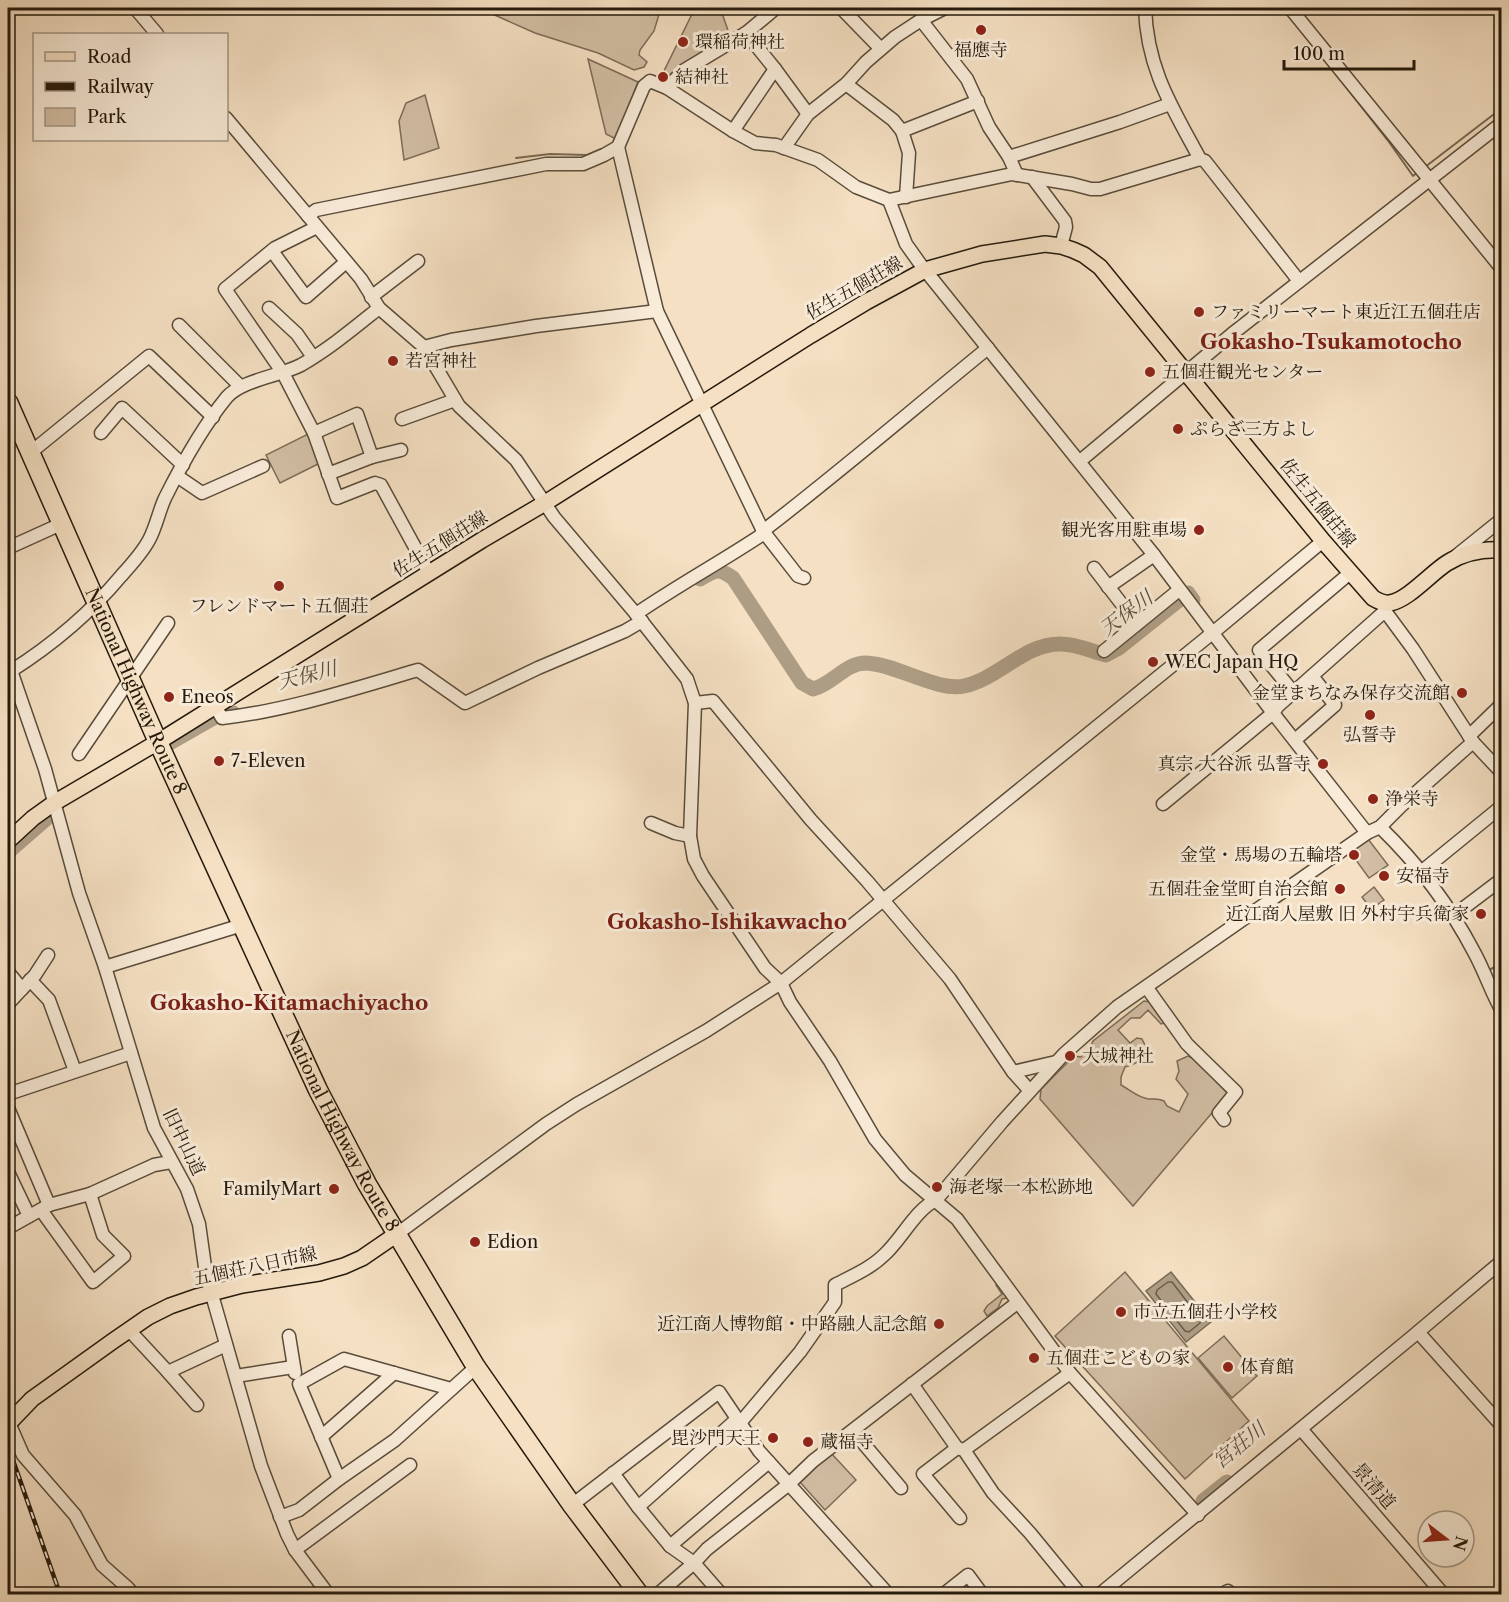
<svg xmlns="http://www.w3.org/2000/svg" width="1509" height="1602" font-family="'Libre Caslon Text','Noto Serif JP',serif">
	<rect width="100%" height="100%" fill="#f5e0c3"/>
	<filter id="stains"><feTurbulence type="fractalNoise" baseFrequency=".00333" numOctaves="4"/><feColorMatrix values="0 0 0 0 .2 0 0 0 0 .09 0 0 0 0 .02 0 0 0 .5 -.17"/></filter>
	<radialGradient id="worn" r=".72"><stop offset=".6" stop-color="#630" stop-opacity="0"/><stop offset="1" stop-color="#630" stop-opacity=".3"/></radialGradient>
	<g fill="#d2bea4" stroke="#7c6c58" stroke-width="1.5">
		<polygon points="479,8 661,8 654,31 640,50 639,55 647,62 644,67 634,70 598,53 535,33"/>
		<polygon points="695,8 729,8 722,13 731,39 671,80 662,75"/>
		<polygon points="588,59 638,82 616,139 606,134"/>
		<polygon points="425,95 439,148 404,160 399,121 406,103"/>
		<polygon points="310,433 318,464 280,483 266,455"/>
		<polygon points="1368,839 1388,865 1369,878 1350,852"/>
		<polygon points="1374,887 1384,900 1371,909 1362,897"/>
		<path d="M 1144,1001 L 1150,1002 L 1165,1023 L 1161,1024 L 1148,1010 L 1140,1018 L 1131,1018 L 1118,1030 L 1130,1043 L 1137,1038 L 1142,1039 C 1146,1048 1145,1041 1142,1050 C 1137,1064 1140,1062 1125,1067 L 1121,1077 L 1121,1085 C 1130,1090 1140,1099 1149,1099 C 1156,1099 1158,1098 1164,1101 L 1167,1106 L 1179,1112 L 1188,1094 L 1176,1079 L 1179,1071 L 1177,1061 L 1188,1056 L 1196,1060 L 1228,1094 L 1133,1206 L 1040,1099 L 1041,1089 L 1074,1056 L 1081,1057 L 1091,1046 L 1093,1041 Z"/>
		<polygon points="1125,1272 1249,1421 1185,1479 1055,1336"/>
		<polygon points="998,1284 1007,1298 1002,1299 998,1308 987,1316 984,1311 987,1306 1002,1294 996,1285"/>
		<polygon points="1224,1336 1257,1376 1232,1398 1198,1358"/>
		<polygon points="830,1452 856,1480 825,1510 799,1481"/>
	</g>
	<polygon fill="#ae9d85" stroke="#776955" stroke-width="1.5" points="1171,1272 1211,1322 1186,1342 1146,1291"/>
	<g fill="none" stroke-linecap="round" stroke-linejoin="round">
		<polygon stroke="#6a5c48" stroke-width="1.5" points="1168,1282 1172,1282 1201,1320 1200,1323 1189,1332 1185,1331 1156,1294 1157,1290"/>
		<g stroke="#776955" stroke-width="2">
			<polyline points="1309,40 1389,142 1413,176 1418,172"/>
			<polyline points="516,158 550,154 587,155 601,149"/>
			<polyline points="1425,167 1502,108"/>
			<polyline points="1488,969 1491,969 1502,963"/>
		</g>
		<g stroke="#ae9d85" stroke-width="15">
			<path d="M 700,579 C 715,570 718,567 733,578 L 802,683 L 813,689 C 833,684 845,663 866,663 C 896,664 938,692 964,686 C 998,679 1025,643 1061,644 C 1076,644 1091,651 1106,655 L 1119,648 L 1188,593 L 1193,600"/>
			<polyline points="161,748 217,716 233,713"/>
			<polyline points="8,852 55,811"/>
			<polyline points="1203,1501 1227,1482"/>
		</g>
		<g stroke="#594c3a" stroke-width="15">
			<g id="minor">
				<polyline points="135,8 157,34"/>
				<polyline points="841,8 881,49"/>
				<path d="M 1145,8 C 1147,69 1172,107 1200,159 L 1205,161 L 1299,281"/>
				<polyline points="1290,8 1502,269"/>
				<polyline points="921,20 967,79 989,127 1009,157 1017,175"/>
				<polyline points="746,33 775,69"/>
				<polyline points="846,84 893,120 902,131"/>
				<polyline points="667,88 683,71 746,33 776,8"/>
				<polyline points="226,118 361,279 379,308 424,347 459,406 516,460 554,517 636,614 687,679 695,703 690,836 694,859 703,876 765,968 781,983 790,1002 830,1061 875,1139 905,1175 957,1219 1070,1373 1198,1515"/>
				<polyline points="733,131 775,69 808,114"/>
				<polyline points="618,147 657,311 763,531 798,576 804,578"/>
				<polyline points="784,148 808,114 846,84 866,62 895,37 921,20 945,8"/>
				<polyline points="1009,157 1120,122 1170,104"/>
				<polyline points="1032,177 1065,221 1066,227 1061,246"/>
				<polyline points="906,197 909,153 902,131 978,101"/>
				<polyline points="889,200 906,244 921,265 1154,555 1273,713 1367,833"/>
				<polyline points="308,216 316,210 546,164 583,164 604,155 618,147 644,86 650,81 667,88 733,131 755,143 776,145 818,160 856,187 889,200 1012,174 1072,184 1091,189 1100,189 1200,159"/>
				<polyline points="317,227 275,248 225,289 283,373 314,433 337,498 375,483 381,485 429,573"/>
				<polyline points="272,251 306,297 346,262"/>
				<polyline points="371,297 418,261"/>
				<polyline points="269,308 297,334 313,357"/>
				<polyline points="179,325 240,386"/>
				<polyline points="424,347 451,340 536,326 657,311"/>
				<polyline points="402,419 455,400"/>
				<polyline points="101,433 122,408 183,465"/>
				<polyline points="314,433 357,414 372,457 401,450"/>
				<polyline points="30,453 149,356 213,417"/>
				<polyline points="1080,461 1232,334 1502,123"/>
				<polyline points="328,474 372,457"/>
				<polyline points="177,476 202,493 263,466"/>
				<polyline points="8,548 61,524"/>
				<polyline points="1456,556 1502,519"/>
				<polyline points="1094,568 1137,624"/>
				<polyline points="1108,587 1154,555"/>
				<polyline points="1387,605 1385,611 1413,649 1473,742 1502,773"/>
				<path d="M 636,614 C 677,586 719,563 760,536 L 763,531 C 840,472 913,409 988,348"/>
				<polyline points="1104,651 1179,590"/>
				<polyline points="8,662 45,769 79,893 105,967 154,1128 187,1189 199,1224 206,1274 261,1466 287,1534 295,1550 328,1594"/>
				<path d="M 11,671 C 52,645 90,613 121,576 C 131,565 142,553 149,540 C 156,527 159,511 165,498 C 182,464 203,426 227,397 C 242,380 280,376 301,365 C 329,349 354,328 379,308"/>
				<polyline points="1293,692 1259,650 1350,573"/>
				<polyline points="695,703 713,701 811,820 867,881 950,979 1013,1072 1030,1091"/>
				<path d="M 215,706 L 222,718 C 286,711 356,688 418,670 L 465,703 L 538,668 L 625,631 L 642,621"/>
				<polyline points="1469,736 1502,704"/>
				<polyline points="1295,740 1335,705 1312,676"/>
				<polyline points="79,754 168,623"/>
				<polyline points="1163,804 1273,713 1278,706 1385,611"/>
				<polyline points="651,823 675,833 690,836"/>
				<path d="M 1380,827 C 1417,863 1450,906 1474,952 C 1485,972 1491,992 1502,1011"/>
				<polyline points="1421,872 1502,806"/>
				<polyline points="1453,916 1502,879"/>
				<polyline points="105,967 242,925"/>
				<polyline points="8,972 22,989"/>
				<polyline points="30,980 49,1000 75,1071"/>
				<polyline points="1147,988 1187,1044 1236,1092 1219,1113 1224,1120"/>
				<polyline points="8,1004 35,975 48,955"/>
				<polyline points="1013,1072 1056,1062"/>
				<polyline points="8,1094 131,1053"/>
				<polyline points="8,1108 49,1205"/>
				<polyline points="8,1172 29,1216"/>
				<polyline points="41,1210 93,1282 124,1256 103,1235 90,1194"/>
				<polyline points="8,1228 49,1205 90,1194 154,1165 171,1162"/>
				<polyline points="397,1234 546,1124 577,1104 706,1031 781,983 1221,626 1323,541"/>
				<polyline points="129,1330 168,1372"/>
				<polyline points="1418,1332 1502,1426"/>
				<polyline points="289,1336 295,1373"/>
				<polyline points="236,1376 293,1367"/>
				<polyline points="912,1384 957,1448 964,1450 993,1493 1030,1533 1080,1594"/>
				<polyline points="197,1405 168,1372 226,1345"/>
				<polyline points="9,1423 23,1455 75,1515 102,1565 128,1588 133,1594"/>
				<path d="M 740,1423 L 800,1352 L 835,1302 L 835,1285 C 852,1276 871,1268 884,1255 C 901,1240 916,1209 936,1200 L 1002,1122 L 1064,1054 L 1117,1007 L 1367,833 L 1380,827 L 1401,806 L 1473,742"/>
				<polyline points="1301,1429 1443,1594"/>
				<polyline points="853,1431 901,1488"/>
				<polyline points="321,1437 394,1373"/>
				<polyline points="957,1448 923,1474 960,1518"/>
				<polyline points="964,1450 1070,1373"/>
				<polyline points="613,1473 638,1507 737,1419"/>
				<polyline points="339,1479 299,1384 344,1359 451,1389"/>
				<polyline points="572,1505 719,1392 759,1451 888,1594"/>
				<polyline points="638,1507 670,1546"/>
				<polyline points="280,1517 299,1510 339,1479 395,1440 476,1367"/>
				<polyline points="295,1550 410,1465"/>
				<polyline points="658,1594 694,1563 707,1549 789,1484 813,1461 1017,1303"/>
				<polyline points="721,1594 694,1563 670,1546 769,1462"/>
				<polyline points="944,1594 968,1575 982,1594"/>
				<polyline points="1100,1594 1412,1337 1502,1261"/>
				<polyline points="1223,1594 1228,1591"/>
			</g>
		</g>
		<g stroke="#251a0c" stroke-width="18">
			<g id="major">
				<path d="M 8,841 L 33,818 L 54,803 L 158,742 L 482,540 L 545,503 L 811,335 L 866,302 L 925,270 L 982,254 L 1045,244 L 1061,246 L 1073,250 L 1084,255 L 1100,267 L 1323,541 L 1373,598 C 1378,601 1384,604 1390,603 C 1408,600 1431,573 1447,563 C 1463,553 1483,549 1502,550"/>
				<polyline points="8,1424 32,1399 113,1341 148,1317 170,1306 196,1297 242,1285 319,1273 344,1266 362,1258 397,1234"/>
			</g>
		</g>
		<g stroke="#251a0c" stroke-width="21">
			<g id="highway">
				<path id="s1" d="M 8,402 L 158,742 L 242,925 L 318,1090 L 367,1184 L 476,1367 L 572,1505 L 639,1594"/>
			</g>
		</g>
		<use href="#minor" stroke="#f8ebd8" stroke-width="12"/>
		<use href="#major" stroke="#f5e0c3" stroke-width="15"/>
		<use href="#highway" stroke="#f5e0c3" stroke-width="18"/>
		<g stroke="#251a0c" stroke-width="4.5">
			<polyline id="rail" points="8,1446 60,1594"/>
		</g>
		<use href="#rail" stroke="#f8ebd8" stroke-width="2" stroke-dasharray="7" stroke-linecap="butt"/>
	</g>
	<g fill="#8f2418" stroke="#f8ebd8" stroke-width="2">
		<circle cx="981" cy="30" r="6"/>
		<circle cx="683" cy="42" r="6"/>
		<circle cx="663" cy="77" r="6"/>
		<circle cx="1199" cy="312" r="6"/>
		<circle cx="393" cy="361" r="6"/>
		<circle cx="1150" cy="372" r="6"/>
		<circle cx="1178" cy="429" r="6"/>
		<circle cx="1199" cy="530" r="6"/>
		<circle cx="279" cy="586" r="6"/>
		<circle cx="1153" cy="662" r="6"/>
		<circle cx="1462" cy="693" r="6"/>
		<circle cx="169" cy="697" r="6"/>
		<circle cx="1370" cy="715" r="6"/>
		<circle cx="219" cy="761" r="6"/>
		<circle cx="1323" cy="764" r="6"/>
		<circle cx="1373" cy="799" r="6"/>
		<circle cx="1354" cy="855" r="6"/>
		<circle cx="1384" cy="876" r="6"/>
		<circle cx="1340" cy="889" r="6"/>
		<circle cx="1481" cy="914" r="6"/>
		<circle cx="1070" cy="1056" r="6"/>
		<circle cx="937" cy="1187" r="6"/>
		<circle cx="334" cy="1189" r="6"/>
		<circle cx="475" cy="1242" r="6"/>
		<circle cx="1121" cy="1312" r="6"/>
		<circle cx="939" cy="1324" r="6"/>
		<circle cx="1034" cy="1358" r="6"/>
		<circle cx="1228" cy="1367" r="6"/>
		<circle cx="773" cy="1438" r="6"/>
		<circle cx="808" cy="1442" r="6"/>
	</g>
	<g text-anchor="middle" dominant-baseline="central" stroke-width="6" stroke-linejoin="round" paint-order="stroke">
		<g font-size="18" fill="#251a0c" stroke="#f8ebd8" text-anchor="start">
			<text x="695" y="42">環稲荷神社</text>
			<text x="981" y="50" text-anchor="middle">福應寺</text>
			<text x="675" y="77">結神社</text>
			<text x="1211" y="312">ファミリーマート東近江五個荘店</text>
			<text x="405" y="361">若宮神社</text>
			<text x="1162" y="372">五個荘観光センター</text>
			<text x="1190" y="429">ぷらざ三方よし</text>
			<text x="1187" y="530" text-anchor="end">観光客用駐車場</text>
			<text x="279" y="606" text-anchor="middle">フレンドマート五個荘</text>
			<text x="1165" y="662">WEC Japan HQ</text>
			<text x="1450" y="693" text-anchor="end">金堂まちなみ保存交流館</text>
			<text x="181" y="697">Eneos</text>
			<text x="1370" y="735" text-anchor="middle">弘誓寺</text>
			<text x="231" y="761">7-Eleven</text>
			<text x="1311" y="764" text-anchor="end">真宗 大谷派 弘誓寺</text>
			<text x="1385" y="799">浄栄寺</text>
			<text x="1342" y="855" text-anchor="end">金堂・馬場の五輪塔</text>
			<text x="1396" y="876">安福寺</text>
			<text x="1328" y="889" text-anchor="end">五個荘金堂町自治会館</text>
			<text x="1469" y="914" text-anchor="end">近江商人屋敷 旧 外村宇兵衛家</text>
			<text x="1082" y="1056">大城神社</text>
			<text x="949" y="1187">海老塚一本松跡地</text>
			<text x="322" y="1189" text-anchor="end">FamilyMart</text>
			<text x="487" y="1242">Edion</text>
			<text x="1133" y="1312">市立五個荘小学校</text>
			<text x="927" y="1324" text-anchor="end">近江商人博物館・中路融人記念館</text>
			<text x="1046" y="1358">五個荘こどもの家</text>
			<text x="1240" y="1367">体育館</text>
			<text x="761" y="1438" text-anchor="end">毘沙門天王</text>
			<text x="820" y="1442">蔵福寺</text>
		</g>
		<g font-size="18" fill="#251a0c" stroke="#f8ebd8">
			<text transform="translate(854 288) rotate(-30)">佐生五個荘線</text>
			<text transform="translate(1318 503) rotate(51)">佐生五個荘線</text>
			<text transform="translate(440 544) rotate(-32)">佐生五個荘線</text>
			<text stroke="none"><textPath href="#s1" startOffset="316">National Highway Route 8</textPath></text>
			<text stroke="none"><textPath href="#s1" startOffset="802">National Highway Route 8</textPath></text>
			<text transform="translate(184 1142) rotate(64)">旧中山道</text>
			<text transform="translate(255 1266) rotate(-12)">五個荘八日市線</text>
			<text transform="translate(1374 1486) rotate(49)">景清道</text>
		</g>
		<g font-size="20" font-style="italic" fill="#5c4e3c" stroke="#f8ebd8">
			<text transform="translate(1126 613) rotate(-37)">天保川</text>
			<text transform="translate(307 675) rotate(-14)">天保川</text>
			<text transform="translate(1239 1445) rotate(-39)">宮荘川</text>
		</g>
		<g font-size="21" font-weight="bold" fill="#7a1f14" stroke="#f8ebd8">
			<text x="1331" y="341">Gokasho-Tsukamotocho</text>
			<text x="727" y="921">Gokasho-Ishikawacho</text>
			<text x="289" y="1002">Gokasho-Kitamachiyacho</text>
		</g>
	</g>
	<rect width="1509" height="1602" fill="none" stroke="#f5e0c3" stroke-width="30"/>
	<rect x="9" y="9" width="1491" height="1584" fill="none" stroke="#251a0c" stroke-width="3"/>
	<rect x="15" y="15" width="1479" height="1572" fill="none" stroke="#251a0c" stroke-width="1.5"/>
	<rect x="33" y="33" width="195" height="108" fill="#f8ebd8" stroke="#a49786" stroke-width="1.5"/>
	<rect x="45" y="52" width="30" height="9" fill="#f5e0c3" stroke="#a49786" stroke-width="1.5"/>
	<text x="87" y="63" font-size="18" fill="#251a0c">Road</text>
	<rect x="45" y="82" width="30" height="9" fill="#251a0c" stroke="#a49786" stroke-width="1.5"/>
	<text x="87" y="93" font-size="18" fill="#251a0c">Railway</text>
	<rect x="45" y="108" width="30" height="18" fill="#d2bea4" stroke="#a49786" stroke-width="1.5"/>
	<text x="87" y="123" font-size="18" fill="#251a0c">Park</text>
	<g transform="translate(1446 1539) rotate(107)"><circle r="28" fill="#f8ebd8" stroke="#a49786" stroke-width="1.5"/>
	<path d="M0-4.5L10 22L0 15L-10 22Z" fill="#8f2418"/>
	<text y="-9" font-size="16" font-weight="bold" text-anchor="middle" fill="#251a0c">N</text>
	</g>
	<path d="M1284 60v9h130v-9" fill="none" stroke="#251a0c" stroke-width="3"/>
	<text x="1293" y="60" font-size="18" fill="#251a0c" stroke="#f8ebd8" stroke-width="4.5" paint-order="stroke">100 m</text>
	<rect width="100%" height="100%" filter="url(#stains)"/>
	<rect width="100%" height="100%" fill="url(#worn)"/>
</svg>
